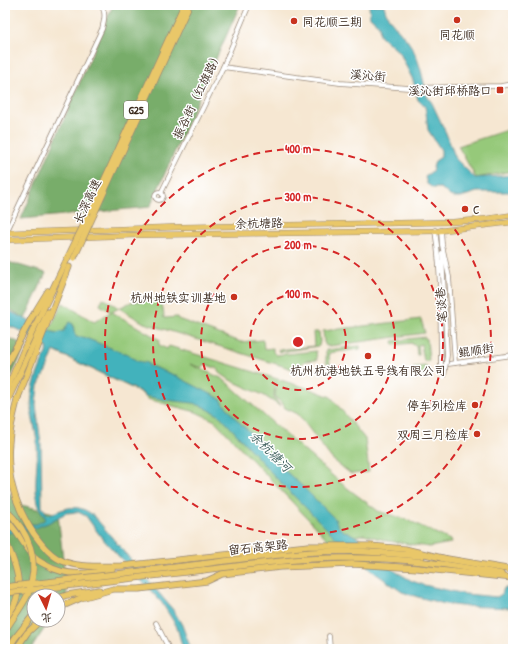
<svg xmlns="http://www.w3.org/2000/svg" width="518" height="654" font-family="'Patrick Hand','LXGW WenKai TC',sans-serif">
	<rect width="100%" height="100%" fill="#fff"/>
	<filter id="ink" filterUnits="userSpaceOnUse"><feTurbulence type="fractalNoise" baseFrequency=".025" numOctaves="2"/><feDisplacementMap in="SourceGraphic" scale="8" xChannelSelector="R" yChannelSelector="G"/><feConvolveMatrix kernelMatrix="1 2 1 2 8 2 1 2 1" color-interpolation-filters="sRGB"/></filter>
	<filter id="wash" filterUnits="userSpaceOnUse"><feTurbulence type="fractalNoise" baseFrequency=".012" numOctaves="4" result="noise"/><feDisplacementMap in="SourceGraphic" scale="16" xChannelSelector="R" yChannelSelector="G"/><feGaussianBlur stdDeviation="0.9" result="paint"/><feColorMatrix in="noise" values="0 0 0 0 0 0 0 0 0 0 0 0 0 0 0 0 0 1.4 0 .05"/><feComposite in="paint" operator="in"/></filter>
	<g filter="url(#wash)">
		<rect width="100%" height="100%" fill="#f6e7d2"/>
		<g fill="#96c97a" stroke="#687a4c">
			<polygon points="513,128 513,171 476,178 458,146"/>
			<polygon points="103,298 119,308 131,302 161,299 164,315 163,317 166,318 177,317 178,319 241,342 263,340 264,349 273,348 273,352 276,355 316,351 317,360 305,361 301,365 299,371 144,323 119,308 112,312 160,340 159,345 167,349 169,346 310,389 331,397 365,439 369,472 351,474 332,459 298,414 285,408 283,404 276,398 275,395 277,383 275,382 274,397 280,406 263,395 230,380 220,373 218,369 205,364 202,368 190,364 223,379 342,484 378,511 410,521 450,540 451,543 429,547 388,541 364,534 330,542 215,421 196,412 147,399 140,392 41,345 63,303 94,322 111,312 100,305"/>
			<polygon points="421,319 425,333 330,346 326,346 324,342 323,331"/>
			<polygon points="313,332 319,332 320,341 319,346 280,352 278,351 278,350 314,346"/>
			<polygon points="424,337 427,339 429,361 424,361 421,344 418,345 419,355 417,355 416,345 413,345 412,343 394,345 393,341"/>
			<polygon points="360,346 360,349 329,353 330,367 326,362 326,350"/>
			<polygon points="426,366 429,370 430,372 415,375 414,367"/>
		</g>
		<g fill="#78ad6a" stroke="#5a6c44">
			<polygon points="113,5 240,5 150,207 21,219"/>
			<polygon points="5,261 46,273 25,319 5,306"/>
			<polygon points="5,337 26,345 5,390"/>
			<polygon points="5,486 17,504 58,514 67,595 58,609 58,596 34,596 34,620 50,620 31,649 5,649"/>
		</g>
		<g fill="#42b2bc" stroke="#3e6e6d">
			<path d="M 369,5 L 384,5 C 386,21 403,32 411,46 C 420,60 423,80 427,96 L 432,103 L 446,133 L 456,159 L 475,178 L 513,175 L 513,192 L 477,192 L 461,197 L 453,197 L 450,196 L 441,188 L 433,188 L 427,184 L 425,177 L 432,171 L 435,161 L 441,157 L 441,150 L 428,130 L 426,112 L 425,107 L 418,100 L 413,80 L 406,66 L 400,53 L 380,35 L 379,25 L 370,17 Z"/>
			<path d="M 5,309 L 50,331 L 57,333 L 64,331 L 69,322 L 73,324 L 74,331 L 76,337 L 83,337 L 123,353 L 126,353 L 137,361 L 148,363 L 148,365 L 174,375 L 215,396 L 220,399 L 239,422 L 250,432 L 281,467 L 302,486 L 335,519 L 338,526 L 343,531 L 348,532 L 362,540 L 362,546 L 367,555 L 373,560 L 381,560 L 390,568 L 412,581 L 424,585 L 465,594 L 497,597 L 502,594 L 504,588 L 507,588 L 513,596 L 513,608 L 461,606 L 445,604 L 418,597 L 402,592 L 375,573 L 336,538 L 279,481 L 220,416 L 204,407 L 193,403 L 166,400 L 145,396 L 141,392 L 54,351 L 47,369 L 38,386 L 36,405 L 41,444 L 42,507 L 48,515 C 66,508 77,502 94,516 L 174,611 L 182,625 L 191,649 L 183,649 L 177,627 L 162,603 L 101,537 L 86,516 L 78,512 L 66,513 L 48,523 L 35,528 L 9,533 L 5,537 L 5,531 L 15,526 L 37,524 L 46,519 C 29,498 39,469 37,444 C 36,428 29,412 32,395 C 34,379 42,363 48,348 L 23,332 L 5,324 Z"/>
		</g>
	</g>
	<g filter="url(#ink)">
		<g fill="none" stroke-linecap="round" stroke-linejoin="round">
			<g stroke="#988878" stroke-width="5.5">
				<g id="minor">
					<polyline points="223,67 340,83 409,88 501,86 513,84"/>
					<circle cx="159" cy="196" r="4"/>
					<polyline points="161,193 223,67 249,5"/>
					<path d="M 435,230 C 442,275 440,320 441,365 L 513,355"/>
					<polyline points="441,230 442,245 449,277 455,363"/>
					<path d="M 6,233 L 102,29 C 104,21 107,11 100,5"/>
					<polyline points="440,262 443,274 442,253"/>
					<polyline points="156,623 169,649"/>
					<polyline points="329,636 330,649"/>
				</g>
			</g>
			<g stroke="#988878" stroke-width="6">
				<g id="major">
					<polyline points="5,233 181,227 453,222 486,219 513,215"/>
					<polyline points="5,240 137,235 438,231 513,222"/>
				</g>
			</g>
			<g stroke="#988878" stroke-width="7">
				<g id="highway">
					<polyline points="94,214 189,5"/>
					<polyline points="88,216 184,5"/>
					<polyline points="5,367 32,317 48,291"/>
					<polyline points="5,394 24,349 68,257"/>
					<path d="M 18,397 C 14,412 10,427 9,442 C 6,475 15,506 34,534 C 42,545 51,557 65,562 C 83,568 103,566 122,566 L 308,546 L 370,546 L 405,549 L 446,559"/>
					<polyline points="17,400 69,267"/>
					<polyline points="5,406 48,312"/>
					<path d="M 5,519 C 17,530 24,546 35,558 C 38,561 42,563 46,565 C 66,577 90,574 112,569"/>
					<path d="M 5,540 C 18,568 27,593 5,620"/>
					<polyline points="442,558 513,570"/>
					<path d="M 202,564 C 247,558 294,552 339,551 C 367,551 394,554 422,556"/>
					<path d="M 203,570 C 248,565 294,558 340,558 C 394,557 447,563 501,574"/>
					<polyline points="58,598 67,595 99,590"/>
					<polyline points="58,608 81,598 113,589 139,589 207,581 222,574 281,567 352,564 417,568 513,578"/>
					<polyline points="8,649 15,638 34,614"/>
					<polyline points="16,649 27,633 41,620"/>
				</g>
			</g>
			<use href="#minor" stroke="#fff" stroke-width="4"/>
			<use href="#major" stroke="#e9c769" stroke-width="5"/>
			<use href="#highway" stroke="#e9c769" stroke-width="5.5"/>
			<g stroke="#988878" stroke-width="5.5" stroke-linecap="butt">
				<polyline id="minor-bridge" points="443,274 447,355 444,377"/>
			</g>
			<g stroke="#988878" stroke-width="7" stroke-linecap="butt">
				<g id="highway-bridge">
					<polyline points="68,257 88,216"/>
					<polyline points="74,258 94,214"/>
					<path d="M 5,509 C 30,532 40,561 28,594 C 22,607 12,619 5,631"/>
					<polyline points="5,587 202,564"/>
					<polyline points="5,593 203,570"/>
				</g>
			</g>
			<use href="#minor-bridge" stroke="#fff" stroke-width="4"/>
			<use href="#highway-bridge" stroke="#e9c769" stroke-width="5.5"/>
		</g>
	</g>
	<g fill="none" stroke="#d62828" stroke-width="2" stroke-dasharray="7 5">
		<circle cx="298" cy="342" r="48"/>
		<circle cx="298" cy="342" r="97"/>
		<circle cx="298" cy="342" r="145"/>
		<circle cx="298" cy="342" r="193"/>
	</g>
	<g fill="#c8321e" stroke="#fff" stroke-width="1.5">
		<circle cx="457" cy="20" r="4"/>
		<circle cx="294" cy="21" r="4"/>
		<rect x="496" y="86" width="8" height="8" rx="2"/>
		<circle cx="465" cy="209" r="4"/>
		<circle cx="234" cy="297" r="4"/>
		<circle cx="368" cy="356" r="4"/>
		<circle cx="475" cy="405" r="4"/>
		<circle cx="477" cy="434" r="4"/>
	</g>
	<g text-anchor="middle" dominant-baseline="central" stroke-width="3" stroke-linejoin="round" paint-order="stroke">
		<rect fill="#fff" stroke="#766a62" stroke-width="1" x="124" y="101" width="24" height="18" rx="3"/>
		<g font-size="11" font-weight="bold" fill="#3b2a1e">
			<text x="136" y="110">G25</text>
		</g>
		<g font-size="12" fill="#3b2a1e" stroke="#fff" text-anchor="end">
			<text x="302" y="21" text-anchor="start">同花顺三期</text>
			<text x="457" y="34" text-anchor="middle">同花顺</text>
			<text x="492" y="90">溪沁街邱桥路口</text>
			<text x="473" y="209" text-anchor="start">C</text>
			<text x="226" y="297">杭州地铁实训基地</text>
			<text x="368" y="370" text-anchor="middle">杭州杭港地铁五号线有限公司</text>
			<text x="467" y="405">停车列检库</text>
			<text x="469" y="434">双周三月检库</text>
		</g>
		<g font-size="12" fill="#3b2a1e" stroke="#fff">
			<text transform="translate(368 75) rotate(4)">溪沁街</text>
			<text transform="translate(197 95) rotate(-64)">振谷街（红旗路）</text>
			<text transform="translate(87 201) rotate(-65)">长深高速</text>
			<text transform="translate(259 223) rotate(-1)">余杭塘路</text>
			<text transform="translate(441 305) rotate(-95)">笔谈巷</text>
			<text transform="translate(476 350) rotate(-8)">鲲顺街</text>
			<text transform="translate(258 547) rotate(-6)">留石高架路</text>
		</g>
		<g font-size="13" font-style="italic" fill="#3e605d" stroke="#fff">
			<text transform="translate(271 451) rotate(45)">余杭塘河</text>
		</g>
	</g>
	<circle cx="298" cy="342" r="6" fill="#d62828" stroke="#fff" stroke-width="2"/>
	<g font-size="12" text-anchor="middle" font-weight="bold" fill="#d62828" stroke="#fff" stroke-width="3" stroke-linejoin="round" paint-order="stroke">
		<text x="298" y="153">400 m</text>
		<text x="298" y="201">300 m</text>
		<text x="298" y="249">200 m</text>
		<text x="298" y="298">100 m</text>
	</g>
	<rect width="518" height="654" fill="none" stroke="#fff" stroke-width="20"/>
	<g transform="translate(46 608) rotate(175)"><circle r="19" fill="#ffffff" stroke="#b1aaa5"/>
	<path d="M0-3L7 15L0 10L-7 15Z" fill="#c8321e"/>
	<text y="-6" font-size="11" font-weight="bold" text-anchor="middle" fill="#3b2a1e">北</text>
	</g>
</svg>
